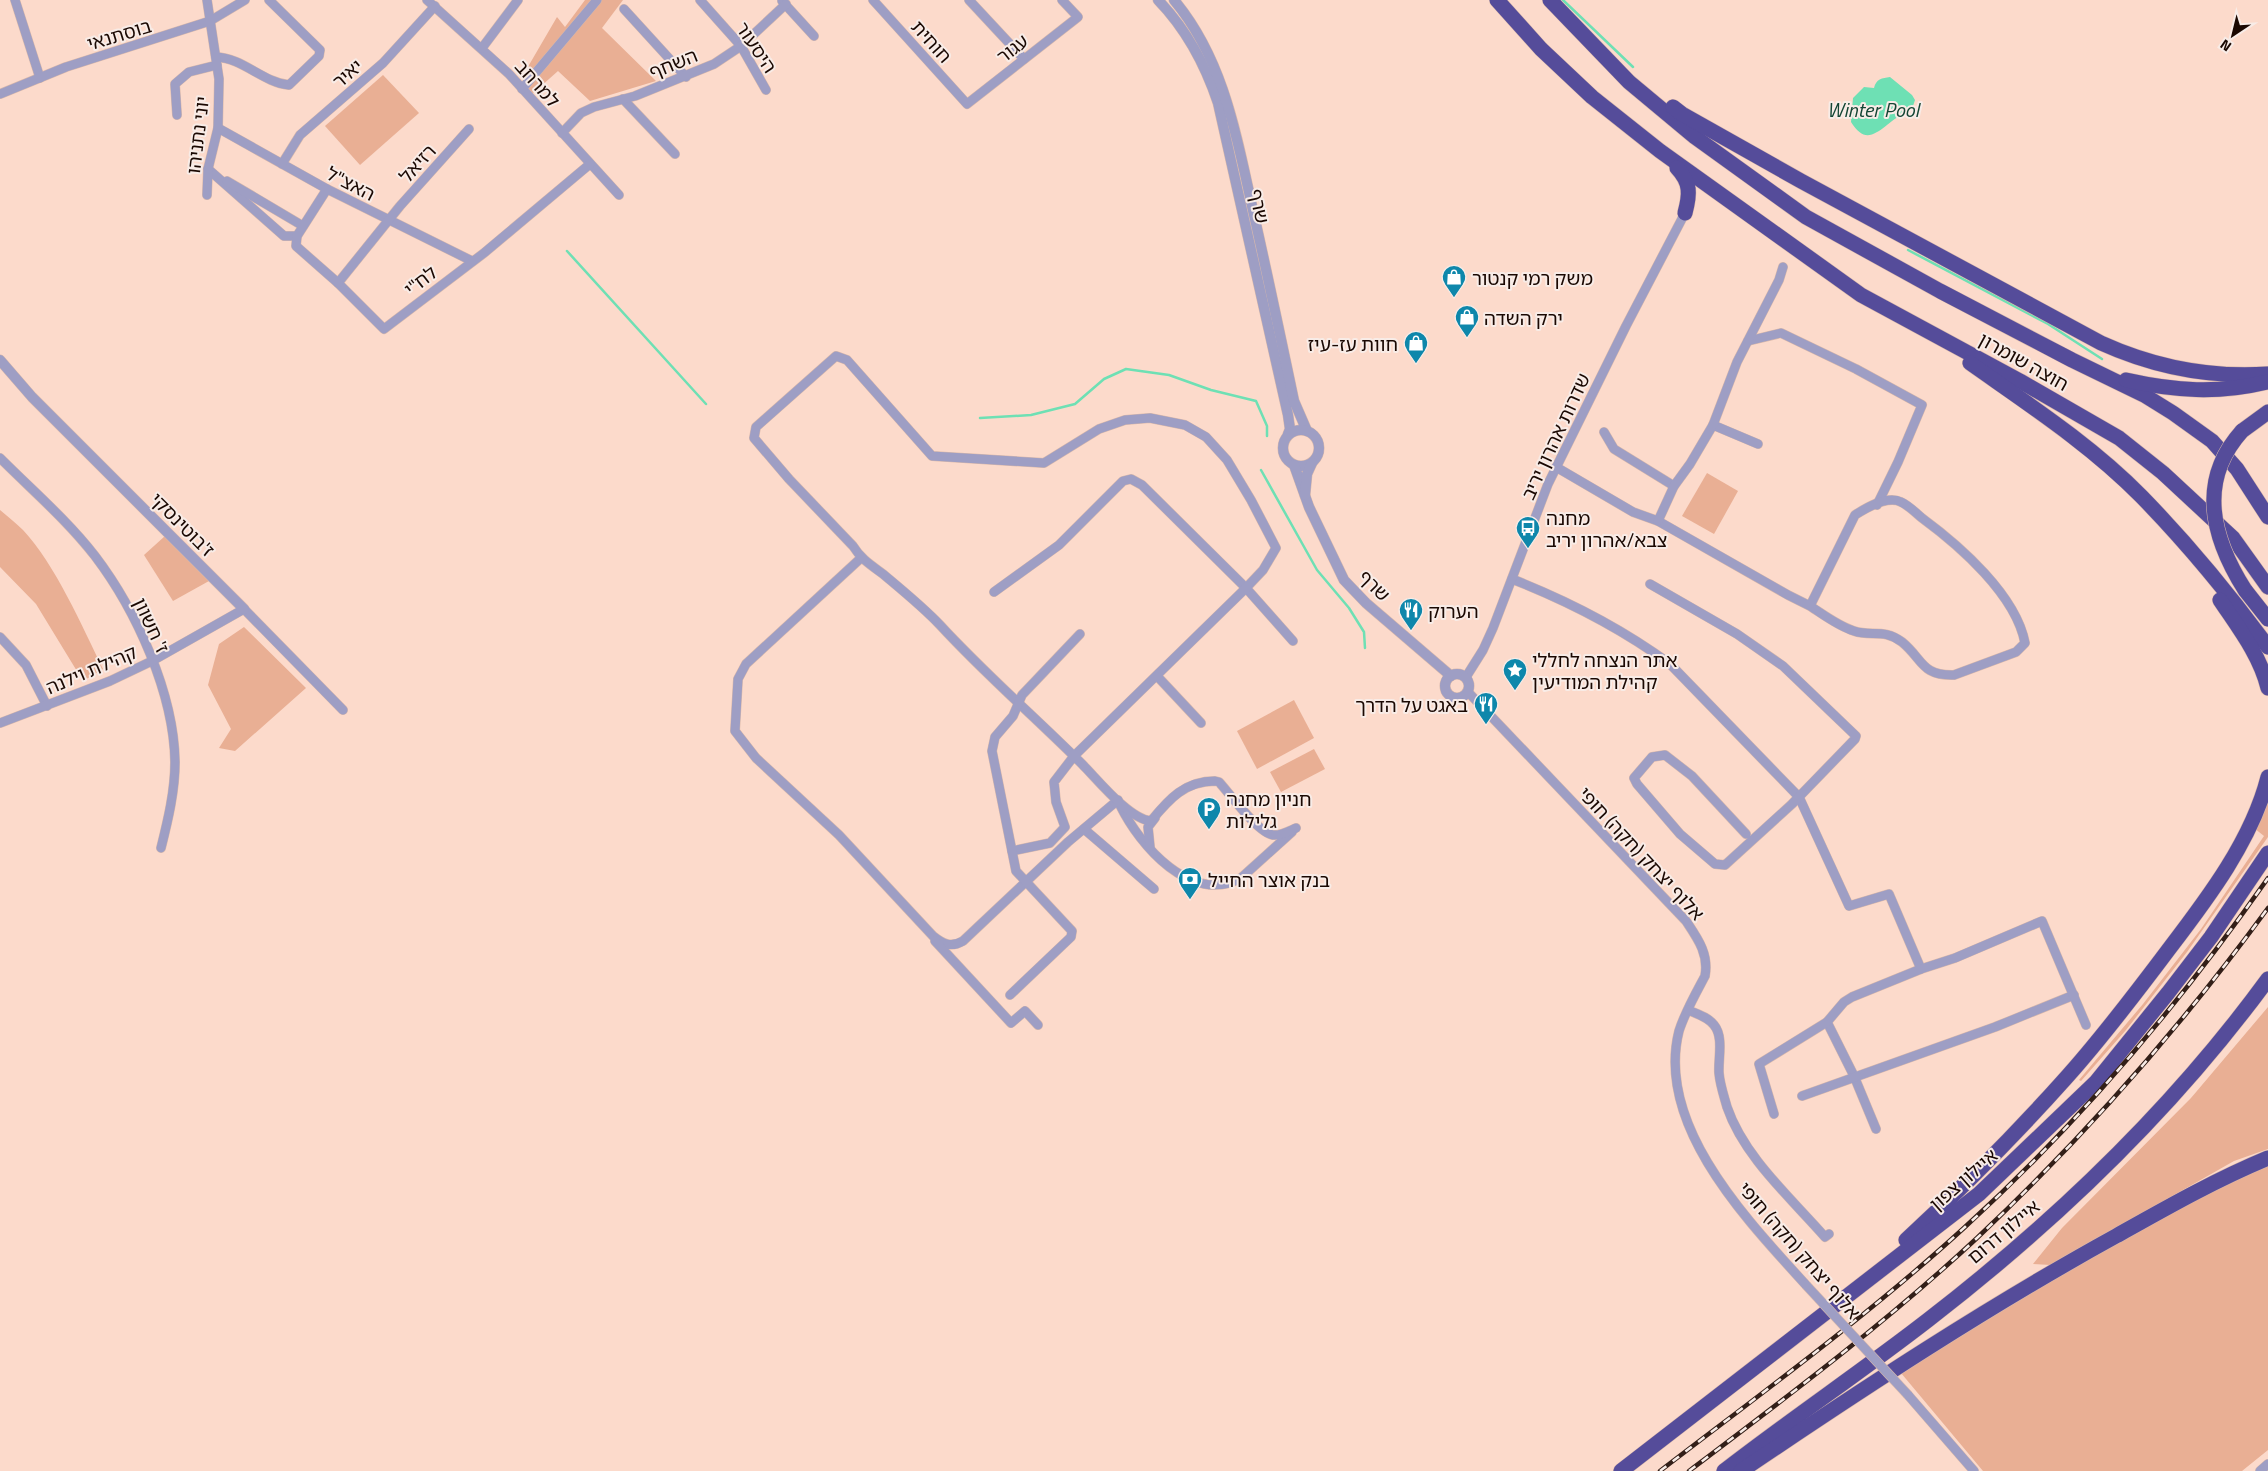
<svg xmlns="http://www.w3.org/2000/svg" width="2268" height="1471" font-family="'Titillium Web','Noto Sans Hebrew',sans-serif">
	<rect width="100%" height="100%" fill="#fcdacb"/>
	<g fill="#e9af94">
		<polygon points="585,0 623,0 602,28 656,81 590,101 558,71 531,95 522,77 557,17 565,27"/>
		<polygon points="383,75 419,113 360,165 325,126"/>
		<polygon points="1707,473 1738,491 1714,534 1682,516"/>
		<path d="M 0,510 C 8,517 16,523 23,530 C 55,564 82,626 103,669 L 83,681 L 36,604 L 0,567 Z"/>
		<polygon points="165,536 209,581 173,601 144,555"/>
		<polygon points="244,627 306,688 235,751 219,748 231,729 208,685 219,644"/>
		<polygon points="1294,700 1314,738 1257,769 1237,731"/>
		<polygon points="1314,749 1325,769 1281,792 1270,772"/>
		<polygon points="2268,800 2268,837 2187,952 2126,1030 2081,1081 2079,1080 2143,1004 2201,929 2264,836 2254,828"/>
		<polygon points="2268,1007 2268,1149 2234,1161 2051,1265 2033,1264 2062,1228 2191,1098"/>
		<path d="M 2268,1163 L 2268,1450 L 2242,1471 L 1983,1471 L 1901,1373 C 2020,1298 2138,1218 2268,1163 Z"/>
	</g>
	<path fill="#6ee0b4" d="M 1890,77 L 1912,95 L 1915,100 L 1913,106 C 1905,113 1895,118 1887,125 C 1872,137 1863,141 1851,122 L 1853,98 L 1864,87 L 1874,88 C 1876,79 1882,78 1890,77 Z"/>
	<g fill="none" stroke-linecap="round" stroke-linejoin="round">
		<g stroke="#6ee0b4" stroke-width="2.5">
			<polyline points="1563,0 1633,67"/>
			<polyline points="1908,250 2048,324 2102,359"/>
			<polyline points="567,251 706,404"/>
			<polyline points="980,418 1031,415 1075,404 1104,379 1126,369 1169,375 1211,390 1256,401 1267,426 1267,436"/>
			<polyline points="1261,470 1317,570 1349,608 1364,632 1365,648"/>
		</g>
		<g stroke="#d8b8ab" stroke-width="10">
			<g id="minor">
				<polyline points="15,0 40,78"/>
				<polyline points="427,0 509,74 619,195"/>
				<polyline points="700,0 741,46 766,90"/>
				<polyline points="873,0 967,104 1078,17 1062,0"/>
				<polyline points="969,0 1024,59"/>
				<polyline points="782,1 814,36"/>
				<polyline points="624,9 686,77"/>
				<polyline points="482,48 518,0"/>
				<path d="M 216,57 C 243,58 262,82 289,85 L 319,56 L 320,50 L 269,0"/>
				<polyline points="522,89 597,0"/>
				<polyline points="0,94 66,67 210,21 245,0"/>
				<polyline points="623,99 675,154"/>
				<polyline points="177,115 175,84 189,72 217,65"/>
				<polyline points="218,128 327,189 472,261"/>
				<polyline points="469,129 400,206 338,283 384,329 484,253 590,164"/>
				<polyline points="562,133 581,113 594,107 635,96 714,64 741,46 786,4"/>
				<polyline points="282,164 300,135 383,63 435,6"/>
				<polyline points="208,169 284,236 297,236"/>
				<polyline points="227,181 303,226"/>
				<polyline points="327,189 297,236 296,246 338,283"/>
				<polyline points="207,195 208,169 218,128 219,79 207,0"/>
				<polyline points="1748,341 1781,333 1856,369 1922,405 1898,462 1877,505"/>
				<polyline points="1713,425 1758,444"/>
				<polyline points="1604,432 1614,449 1674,486"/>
				<path d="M 0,458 C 32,490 67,520 95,556 C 136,610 174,693 175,762 C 175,791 168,820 161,848"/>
				<path d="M 1556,467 L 1633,512 L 1658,521 L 1788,595 L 1810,606 L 1855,515 C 1866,508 1887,495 1901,502 C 1908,505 1916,513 1922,518 C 1960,546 2016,595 2025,643 L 2016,652 L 1954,675 C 1921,676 1923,659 1902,642 C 1884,628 1871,637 1854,631 C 1838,626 1824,615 1810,606"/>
				<polyline points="1658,521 1674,486 1690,464 1713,425 1737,362 1779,280 1783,267"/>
				<path d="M 861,558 L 746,664 L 738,679 L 735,731 L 756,758 L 839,835 L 933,936 C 943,944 951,948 963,941 L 1068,842 L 1118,800"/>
				<path d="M 1512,579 C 1568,601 1621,628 1670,664 L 1799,797 L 1849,906 L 1889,894 L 1921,969"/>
				<polyline points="1650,584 1737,634 1783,666 1856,736 1855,739 1792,804 1725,865 1715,864 1680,834 1637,784 1634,778 1652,757 1665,755 1692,776 1746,834"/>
				<polyline points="994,592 1059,545 1123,481 1131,479 1142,485 1246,588 1293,641"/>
				<polyline points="0,637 26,665 47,706"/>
				<polyline points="1157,676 1201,723"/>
				<polyline points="1466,677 1483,650 1493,628 1548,484 1626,326 1685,213"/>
				<path d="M 1468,692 L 1686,921 C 1698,939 1709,954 1705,976 C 1696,993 1685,1012 1679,1031 C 1655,1126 1749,1222 1806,1285"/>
				<polyline points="0,723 110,681 152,661 244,609 343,710"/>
				<path d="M 1120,805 C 1140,846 1191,905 1241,878 L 1292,832"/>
				<polyline points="1084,829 1154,889"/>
				<polyline points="1150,847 1148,827 1155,818"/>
				<path d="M 1012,851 L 1050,843 L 1065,827 L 1056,802 L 1054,782 L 1074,756 L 1246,588 L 1263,570 L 1276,548 L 1251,500 L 1227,460 L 1206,437 L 1185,425 L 1150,418 L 1125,420 L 1099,429 L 1044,463 L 932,456 L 847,360 L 836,356 L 756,427 L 754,438 L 789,479 L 853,546 C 861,559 871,565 883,574 C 902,590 923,607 940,625 C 985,674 1035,717 1082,764 C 1098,780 1129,819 1151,821 C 1169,799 1185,781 1215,781 L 1219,782 C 1230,794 1258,833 1273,835 C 1280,836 1289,831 1296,828"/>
				<polyline points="935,941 1011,1023 1025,1011 1038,1025"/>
				<polyline points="1010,995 1071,937 1072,931 1016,871 992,751 995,737 1013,716 1022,695 1080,634"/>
				<path d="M 1688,1010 C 1697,1014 1708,1017 1714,1025 C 1724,1037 1718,1059 1719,1073 C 1720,1085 1724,1096 1727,1107 C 1744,1157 1791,1198 1825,1237 L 1829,1234"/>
				<polyline points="1827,1022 1854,1076 1876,1129"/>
				<polyline points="1802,1096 1995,1027 2074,995"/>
				<polyline points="1774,1114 1759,1064 1827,1022 1844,1002 1852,997 1921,969 1955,958 2042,921 2086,1025"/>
				<polyline points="1908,1395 1974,1471"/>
				<polyline points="2260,1471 2268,1464"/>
			</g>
		</g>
		<g stroke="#d8b8ab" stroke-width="11">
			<g id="tertiary">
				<path d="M 1158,0 C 1187,30 1205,64 1218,103 L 1288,415 L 1290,429 L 1288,434"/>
				<path d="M 1174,0 C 1225,61 1237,139 1254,215 C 1268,277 1281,339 1294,401 L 1307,431"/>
				<polyline points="0,360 32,397 244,609"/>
				<circle cx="1301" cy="448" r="18"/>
				<polyline points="1294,465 1309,507 1344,580 1366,603 1451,676"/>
				<polyline points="1305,495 1307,474 1312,463"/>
				<circle cx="1457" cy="686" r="12"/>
			</g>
		</g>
		<g stroke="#d8b8ab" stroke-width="16">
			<g id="motorway">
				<polyline points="1497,0 1541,49 1592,97 1660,151 1861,295 2020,381 2119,438 2163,473 2233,538 2268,587"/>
				<polyline points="1550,0 1629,82 1695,137 1806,217 1940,291 2072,360 2144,395 2173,413 2212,441 2237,469 2268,517"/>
				<path d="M 1673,107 L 1682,114 L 1801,181 L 2101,343 C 2154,367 2209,378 2268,374"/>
				<path d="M 1677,168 C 1691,183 1690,194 1685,213"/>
				<path d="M 1970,363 C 2028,404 2091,445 2141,496 C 2187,543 2229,594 2268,647"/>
				<path d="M 2126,380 C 2175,391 2218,394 2267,382"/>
				<polyline points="2242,431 2268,412"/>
				<polyline points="2245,590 2268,619"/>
				<path d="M 2220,600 C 2238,627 2260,655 2268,688"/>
				<path d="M 1906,1240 C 1961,1189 2015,1135 2065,1079 C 2102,1038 2136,993 2169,949 C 2208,898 2252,840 2268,777"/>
				<polyline points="1621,1471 1979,1194 2096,1082 2168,993 2211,937 2268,853"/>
				<path d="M 1724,1471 C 1791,1419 1861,1372 1928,1320 C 2055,1222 2173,1109 2268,979"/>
				<path d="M 1741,1471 C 1864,1388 1987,1307 2116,1236 C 2166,1208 2215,1180 2268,1158"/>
			</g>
		</g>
		<use href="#minor" stroke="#9e9ec4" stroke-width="9"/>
		<use href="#tertiary" stroke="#9e9ec4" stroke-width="10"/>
		<use href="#motorway" stroke="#554c9a" stroke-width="15"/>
		<g stroke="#331f18" stroke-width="4.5">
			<g id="rail">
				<path d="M 1660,1471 C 1763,1392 1869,1315 1965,1227 C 2079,1123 2179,1005 2268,878"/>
				<path d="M 1689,1471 C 1787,1397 1887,1322 1977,1238 C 2084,1137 2181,1027 2268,908"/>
			</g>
		</g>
		<use href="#rail" stroke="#f8ece7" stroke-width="2.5" stroke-dasharray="8" stroke-linecap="butt"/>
		<g stroke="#d8b8ab" stroke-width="10" stroke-linecap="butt">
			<polyline id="minor-bridge" points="1806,1285 1908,1395"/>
		</g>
		<g stroke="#d8b8ab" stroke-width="16" stroke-linecap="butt">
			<path id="motorway-bridge" d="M 2242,431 C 2197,481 2212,538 2245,590"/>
		</g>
		<use href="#minor-bridge" stroke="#9e9ec4" stroke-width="9"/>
		<use href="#motorway-bridge" stroke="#554c9a" stroke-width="15"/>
	</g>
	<defs>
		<g id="shop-pin" transform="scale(1.25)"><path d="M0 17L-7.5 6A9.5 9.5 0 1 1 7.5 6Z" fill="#0e87ab" stroke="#f8ece7"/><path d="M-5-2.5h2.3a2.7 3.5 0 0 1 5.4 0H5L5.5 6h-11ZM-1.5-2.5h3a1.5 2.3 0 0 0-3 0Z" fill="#fff"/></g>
		<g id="bus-pin" transform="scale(1.25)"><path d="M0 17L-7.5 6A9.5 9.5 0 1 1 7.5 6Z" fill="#0e87ab" stroke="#f8ece7"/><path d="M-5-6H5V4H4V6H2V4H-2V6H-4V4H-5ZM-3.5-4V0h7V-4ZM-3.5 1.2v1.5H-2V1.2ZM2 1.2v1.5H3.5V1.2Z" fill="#fff"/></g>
		<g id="restaurant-pin" transform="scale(1.25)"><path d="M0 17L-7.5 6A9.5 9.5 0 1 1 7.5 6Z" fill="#0e87ab" stroke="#f8ece7"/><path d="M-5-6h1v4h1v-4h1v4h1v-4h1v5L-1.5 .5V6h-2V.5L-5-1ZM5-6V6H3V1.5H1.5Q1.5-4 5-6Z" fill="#fff"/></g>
		<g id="sight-pin" transform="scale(1.25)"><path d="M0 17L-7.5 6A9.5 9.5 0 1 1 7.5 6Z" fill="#0e87ab" stroke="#f8ece7"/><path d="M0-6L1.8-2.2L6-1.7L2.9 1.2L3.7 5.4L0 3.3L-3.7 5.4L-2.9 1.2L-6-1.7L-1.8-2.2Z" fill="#fff"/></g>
		<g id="parking-pin" transform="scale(1.25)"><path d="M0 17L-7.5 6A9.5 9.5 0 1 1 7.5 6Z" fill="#0e87ab" stroke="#f8ece7"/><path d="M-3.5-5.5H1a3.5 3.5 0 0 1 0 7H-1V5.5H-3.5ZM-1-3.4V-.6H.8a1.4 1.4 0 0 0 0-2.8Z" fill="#fff"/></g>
		<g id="bank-pin" transform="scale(1.25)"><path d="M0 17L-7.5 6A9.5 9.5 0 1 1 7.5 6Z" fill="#0e87ab" stroke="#f8ece7"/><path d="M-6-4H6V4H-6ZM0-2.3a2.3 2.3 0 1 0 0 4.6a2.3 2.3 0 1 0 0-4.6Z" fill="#fff"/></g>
	</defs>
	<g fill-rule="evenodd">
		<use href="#shop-pin" x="1454" y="277"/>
		<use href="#shop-pin" x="1467" y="317"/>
		<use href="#shop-pin" x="1416" y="343"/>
		<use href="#bus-pin" x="1528" y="528"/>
		<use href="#restaurant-pin" x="1411" y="610"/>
		<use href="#sight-pin" x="1515" y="670"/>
		<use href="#restaurant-pin" x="1486" y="704"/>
		<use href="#parking-pin" x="1209" y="809"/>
		<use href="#bank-pin" x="1190" y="879"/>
	</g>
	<g text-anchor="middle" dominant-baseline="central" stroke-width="4" stroke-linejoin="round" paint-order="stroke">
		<g font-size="19" fill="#1a0802" stroke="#f8ece7">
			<text transform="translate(119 34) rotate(-17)">בוסתנאי</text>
			<text transform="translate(932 41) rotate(48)">חוחית</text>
			<text transform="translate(757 47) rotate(56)">היסעור</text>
			<text transform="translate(1012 48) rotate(-38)">עגור</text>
			<text transform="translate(673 63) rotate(-22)">השחף</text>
			<text transform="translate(347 73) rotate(-41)">יאיר</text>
			<text transform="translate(538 83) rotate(48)">למרחב</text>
			<text transform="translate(197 135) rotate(-83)">יוני נתניהו</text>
			<text transform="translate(417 163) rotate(-48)">רזיאל</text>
			<text transform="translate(351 183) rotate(27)">האצ"ל</text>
			<text transform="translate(1260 206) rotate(78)">שרף</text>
			<text transform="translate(420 280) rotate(-38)">לח"י</text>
			<text transform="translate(2024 361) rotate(29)">חוצה שומרון</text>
			<text transform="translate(1555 436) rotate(-65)">שדרות אהרון יריב</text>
			<text transform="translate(183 524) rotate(45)">ז'בוטינסקי</text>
			<text transform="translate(1375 585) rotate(45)">שרף</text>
			<text transform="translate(152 625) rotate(65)">ז' חשוון</text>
			<text transform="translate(91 669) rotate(-23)">קהילת וילנה</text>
			<text transform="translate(1642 853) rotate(47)">אלוף יצחק (חקה) חופי</text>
			<text transform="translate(1963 1179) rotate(-41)">איילון צפון</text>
			<text transform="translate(2003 1231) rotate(-40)">איילון דרום</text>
			<text transform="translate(1800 1250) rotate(49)">אלוף יצחק (חקה) חופי</text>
		</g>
		<g font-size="19" fill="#1a0802" stroke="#f8ece7" text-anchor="start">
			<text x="1472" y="277">משק רמי קנטור</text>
			<text x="1484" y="317">ירק השדה</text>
			<text x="1398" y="343" text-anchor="end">חוות עז-עיז</text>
			<text x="1546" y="517">מחנה<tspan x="1546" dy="22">צבא/אהרון יריב</tspan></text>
			<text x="1428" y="610">הערוק</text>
			<text x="1532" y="659">אתר הנצחה לחללי<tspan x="1532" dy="22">קהילת המודיעין</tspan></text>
			<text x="1468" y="704" text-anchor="end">באגט על הדרך</text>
			<text x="1226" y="798">חניון מחנה<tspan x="1226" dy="22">גלילות</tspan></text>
			<text x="1208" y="879">בנק אוצר החייל</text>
		</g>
		<g font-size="20" font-style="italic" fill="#144534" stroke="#f8ece7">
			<text x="1873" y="109">Winter Pool</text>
		</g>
	</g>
	<g transform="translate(2233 35) rotate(215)" stroke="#f8ece7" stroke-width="4" paint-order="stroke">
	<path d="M0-4L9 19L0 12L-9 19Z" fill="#1a0802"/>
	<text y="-8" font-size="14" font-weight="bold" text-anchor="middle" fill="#1a0802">N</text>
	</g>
</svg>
